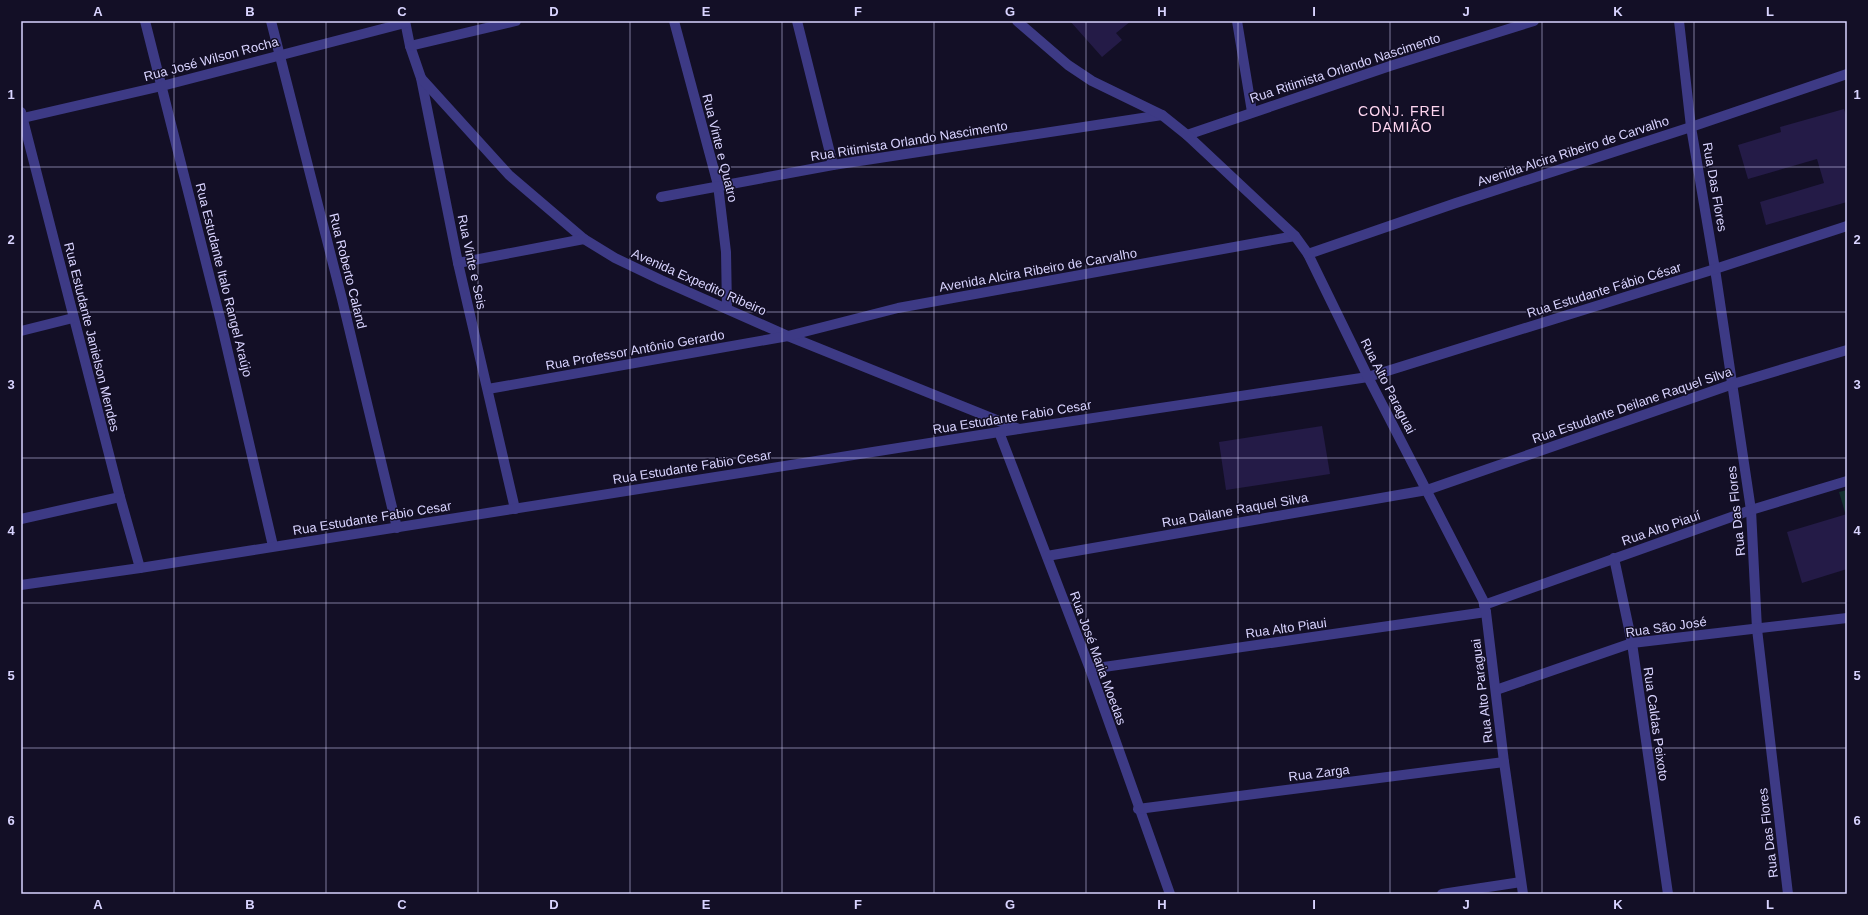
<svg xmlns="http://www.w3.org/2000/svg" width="1868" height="915" font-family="Arial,sans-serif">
	<rect width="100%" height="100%" fill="#130f26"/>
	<polygon fill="#12302f" points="1847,490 1847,519 1839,492"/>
	<g fill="#241b47">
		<polygon points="1070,21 1131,21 1116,33 1122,40 1102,57"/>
		<polygon points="1844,109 1847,118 1847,202 1766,225 1760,202 1824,183 1817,159 1748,179 1738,145 1781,132 1780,127"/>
		<polygon points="1322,426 1330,474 1226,490 1219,442"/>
		<polygon points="1847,514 1847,569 1802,583 1787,532"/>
	</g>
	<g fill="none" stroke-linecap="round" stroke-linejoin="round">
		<g stroke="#3d3a85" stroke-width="10">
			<polyline points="145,21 220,318 273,546"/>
			<polyline points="271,21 342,299 397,528"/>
			<polyline points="405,21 410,46 421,78 458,263 515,509"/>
			<polyline points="674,21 718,185 726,252 727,308"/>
			<polyline points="797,21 833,165"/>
			<polyline points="1237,21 1252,112"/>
			<polyline points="1679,21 1691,127 1715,269 1751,510 1757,629 1788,894"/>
			<polyline points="410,46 516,21"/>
			<polyline points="421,78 509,175 584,239 615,258 661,280 788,336 1019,429"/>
			<polyline points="21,112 120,497 140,568"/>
			<polyline points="23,118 162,86 405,23"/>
			<polyline points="1187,135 1390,66 1534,21"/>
			<polyline points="661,197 833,165 1162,115"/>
			<polyline points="458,263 584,239"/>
			<polyline points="21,331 73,318"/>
			<polyline points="488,389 788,336 898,308 1295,236"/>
			<polyline points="999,432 1090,669 1170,894"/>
			<polyline points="21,519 120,497"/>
			<polyline points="1047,556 1427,490 1733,384 1847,350"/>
			<polyline points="1614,558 1632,643 1668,894"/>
			<polyline points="21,585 140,568 999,432 1368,377 1715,269 1847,226"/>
			<polyline points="1484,605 1751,510 1847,481"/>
			<polyline points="1090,669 1486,612"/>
			<polyline points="1496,690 1632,643 1847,618"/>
			<polyline points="1138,809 1504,762"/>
			<polyline points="1442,894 1521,882"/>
		</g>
		<g stroke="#3d3a85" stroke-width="10">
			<polyline points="1017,21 1068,65 1092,81 1162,115 1187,135 1295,236 1308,254 1368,377 1483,600 1486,612 1504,762 1523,894"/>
			<polyline points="1308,254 1456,203 1691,127 1847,74"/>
		</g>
	</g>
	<path fill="none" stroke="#d9d4ff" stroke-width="1" stroke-opacity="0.55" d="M 174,21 L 174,894M 326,21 L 326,894M 478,21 L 478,894M 630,21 L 630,894M 782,21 L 782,894M 934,21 L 934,894M 1086,21 L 1086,894M 1238,21 L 1238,894M 1390,21 L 1390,894M 1542,21 L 1542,894M 1694,21 L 1694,894M 21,167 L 1847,167M 21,312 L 1847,312M 21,458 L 1847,458M 21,603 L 1847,603M 21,748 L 1847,748"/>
	<g text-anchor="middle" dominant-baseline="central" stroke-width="3" stroke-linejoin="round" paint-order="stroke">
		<g font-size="13" fill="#d9d4ff" stroke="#130f26">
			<text transform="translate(211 59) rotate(-15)">Rua José Wilson Rocha</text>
			<text transform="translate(1345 68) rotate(-18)">Rua Ritimista Orlando Nascimento</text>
			<text transform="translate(909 141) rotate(-9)">Rua Ritimista Orlando Nascimento</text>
			<text transform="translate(720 148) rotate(76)">Rua Vinte e Quatro</text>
			<text transform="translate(1573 151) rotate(-18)">Avenida Alcira Ribeiro de Carvalho</text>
			<text transform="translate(1715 187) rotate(80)">Rua Das Flores</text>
			<text transform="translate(472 262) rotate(78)">Rua Vinte e Seis</text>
			<text transform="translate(1038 270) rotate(-10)">Avenida Alcira Ribeiro de Carvalho</text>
			<text transform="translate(348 271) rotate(76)">Rua Roberto Caland</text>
			<text transform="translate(224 280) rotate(76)">Rua Estudante Italo Rangel Araújo</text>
			<text transform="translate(699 282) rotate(24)">Avenida Expedito Ribeiro</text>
			<text transform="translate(1604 290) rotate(-17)">Rua Estudante Fábio César</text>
			<text transform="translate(92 337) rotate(76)">Rua Estudante Janielson Mendes</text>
			<text transform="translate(635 350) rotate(-10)">Rua Professor Antônio Gerardo</text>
			<text transform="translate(1388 386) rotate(63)">Rua Alto Paraguai</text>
			<text transform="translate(1632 405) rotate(-19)">Rua Estudante Deilane Raquel Silva</text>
			<text transform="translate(1012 417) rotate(-9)">Rua Estudante Fabio Cesar</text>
			<text transform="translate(692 467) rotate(-9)">Rua Estudante Fabio Cesar</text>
			<text transform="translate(1235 510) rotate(-10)">Rua Dailane Raquel Silva</text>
			<text transform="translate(1736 511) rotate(-96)">Rua Das Flores</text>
			<text transform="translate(372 518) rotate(-9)">Rua Estudante Fabio Cesar</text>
			<text transform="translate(1661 528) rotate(-19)">Rua Alto Piauí</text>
			<text transform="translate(1666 627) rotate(-8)">Rua São José</text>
			<text transform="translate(1286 628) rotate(-8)">Rua Alto Piaui</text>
			<text transform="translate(1098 658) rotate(70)">Rua José Maria Moedas</text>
			<text transform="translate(1482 691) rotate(-97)">Rua Alto Paraguai</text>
			<text transform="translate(1656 724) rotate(82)">Rua Caldas Peixoto</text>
			<text transform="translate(1319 773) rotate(-7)">Rua Zarga</text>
			<text transform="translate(1768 833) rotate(-97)">Rua Das Flores</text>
		</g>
		<g font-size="14" letter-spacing="1" fill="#ffd6f0" stroke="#130f26">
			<text x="1402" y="111">CONJ. FREI<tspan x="1402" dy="16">DAMIÃO</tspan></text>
		</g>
	</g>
	<rect width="1868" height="915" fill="none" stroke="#130f26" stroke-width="44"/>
	<rect x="22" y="22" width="1824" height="871" fill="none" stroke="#d9d4ff" stroke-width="1.5"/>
	<g font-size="13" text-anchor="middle" font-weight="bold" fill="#d9d4ff">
		<text x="98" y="16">A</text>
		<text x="250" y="16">B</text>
		<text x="402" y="16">C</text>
		<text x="554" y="16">D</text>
		<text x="706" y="16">E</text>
		<text x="858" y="16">F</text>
		<text x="1010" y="16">G</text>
		<text x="1162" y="16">H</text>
		<text x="1314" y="16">I</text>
		<text x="1466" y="16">J</text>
		<text x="1618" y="16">K</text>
		<text x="1770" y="16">L</text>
		<text x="11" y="99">1</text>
		<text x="1857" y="99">1</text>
		<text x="11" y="244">2</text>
		<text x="1857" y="244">2</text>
		<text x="11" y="389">3</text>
		<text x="1857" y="389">3</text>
		<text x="11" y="535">4</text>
		<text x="1857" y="535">4</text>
		<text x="11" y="680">5</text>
		<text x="1857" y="680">5</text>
		<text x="11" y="825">6</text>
		<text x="1857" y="825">6</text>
		<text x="98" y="909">A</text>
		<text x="250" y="909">B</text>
		<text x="402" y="909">C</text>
		<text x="554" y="909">D</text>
		<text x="706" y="909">E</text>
		<text x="858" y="909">F</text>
		<text x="1010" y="909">G</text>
		<text x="1162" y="909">H</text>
		<text x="1314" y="909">I</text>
		<text x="1466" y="909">J</text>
		<text x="1618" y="909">K</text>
		<text x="1770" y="909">L</text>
	</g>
</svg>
